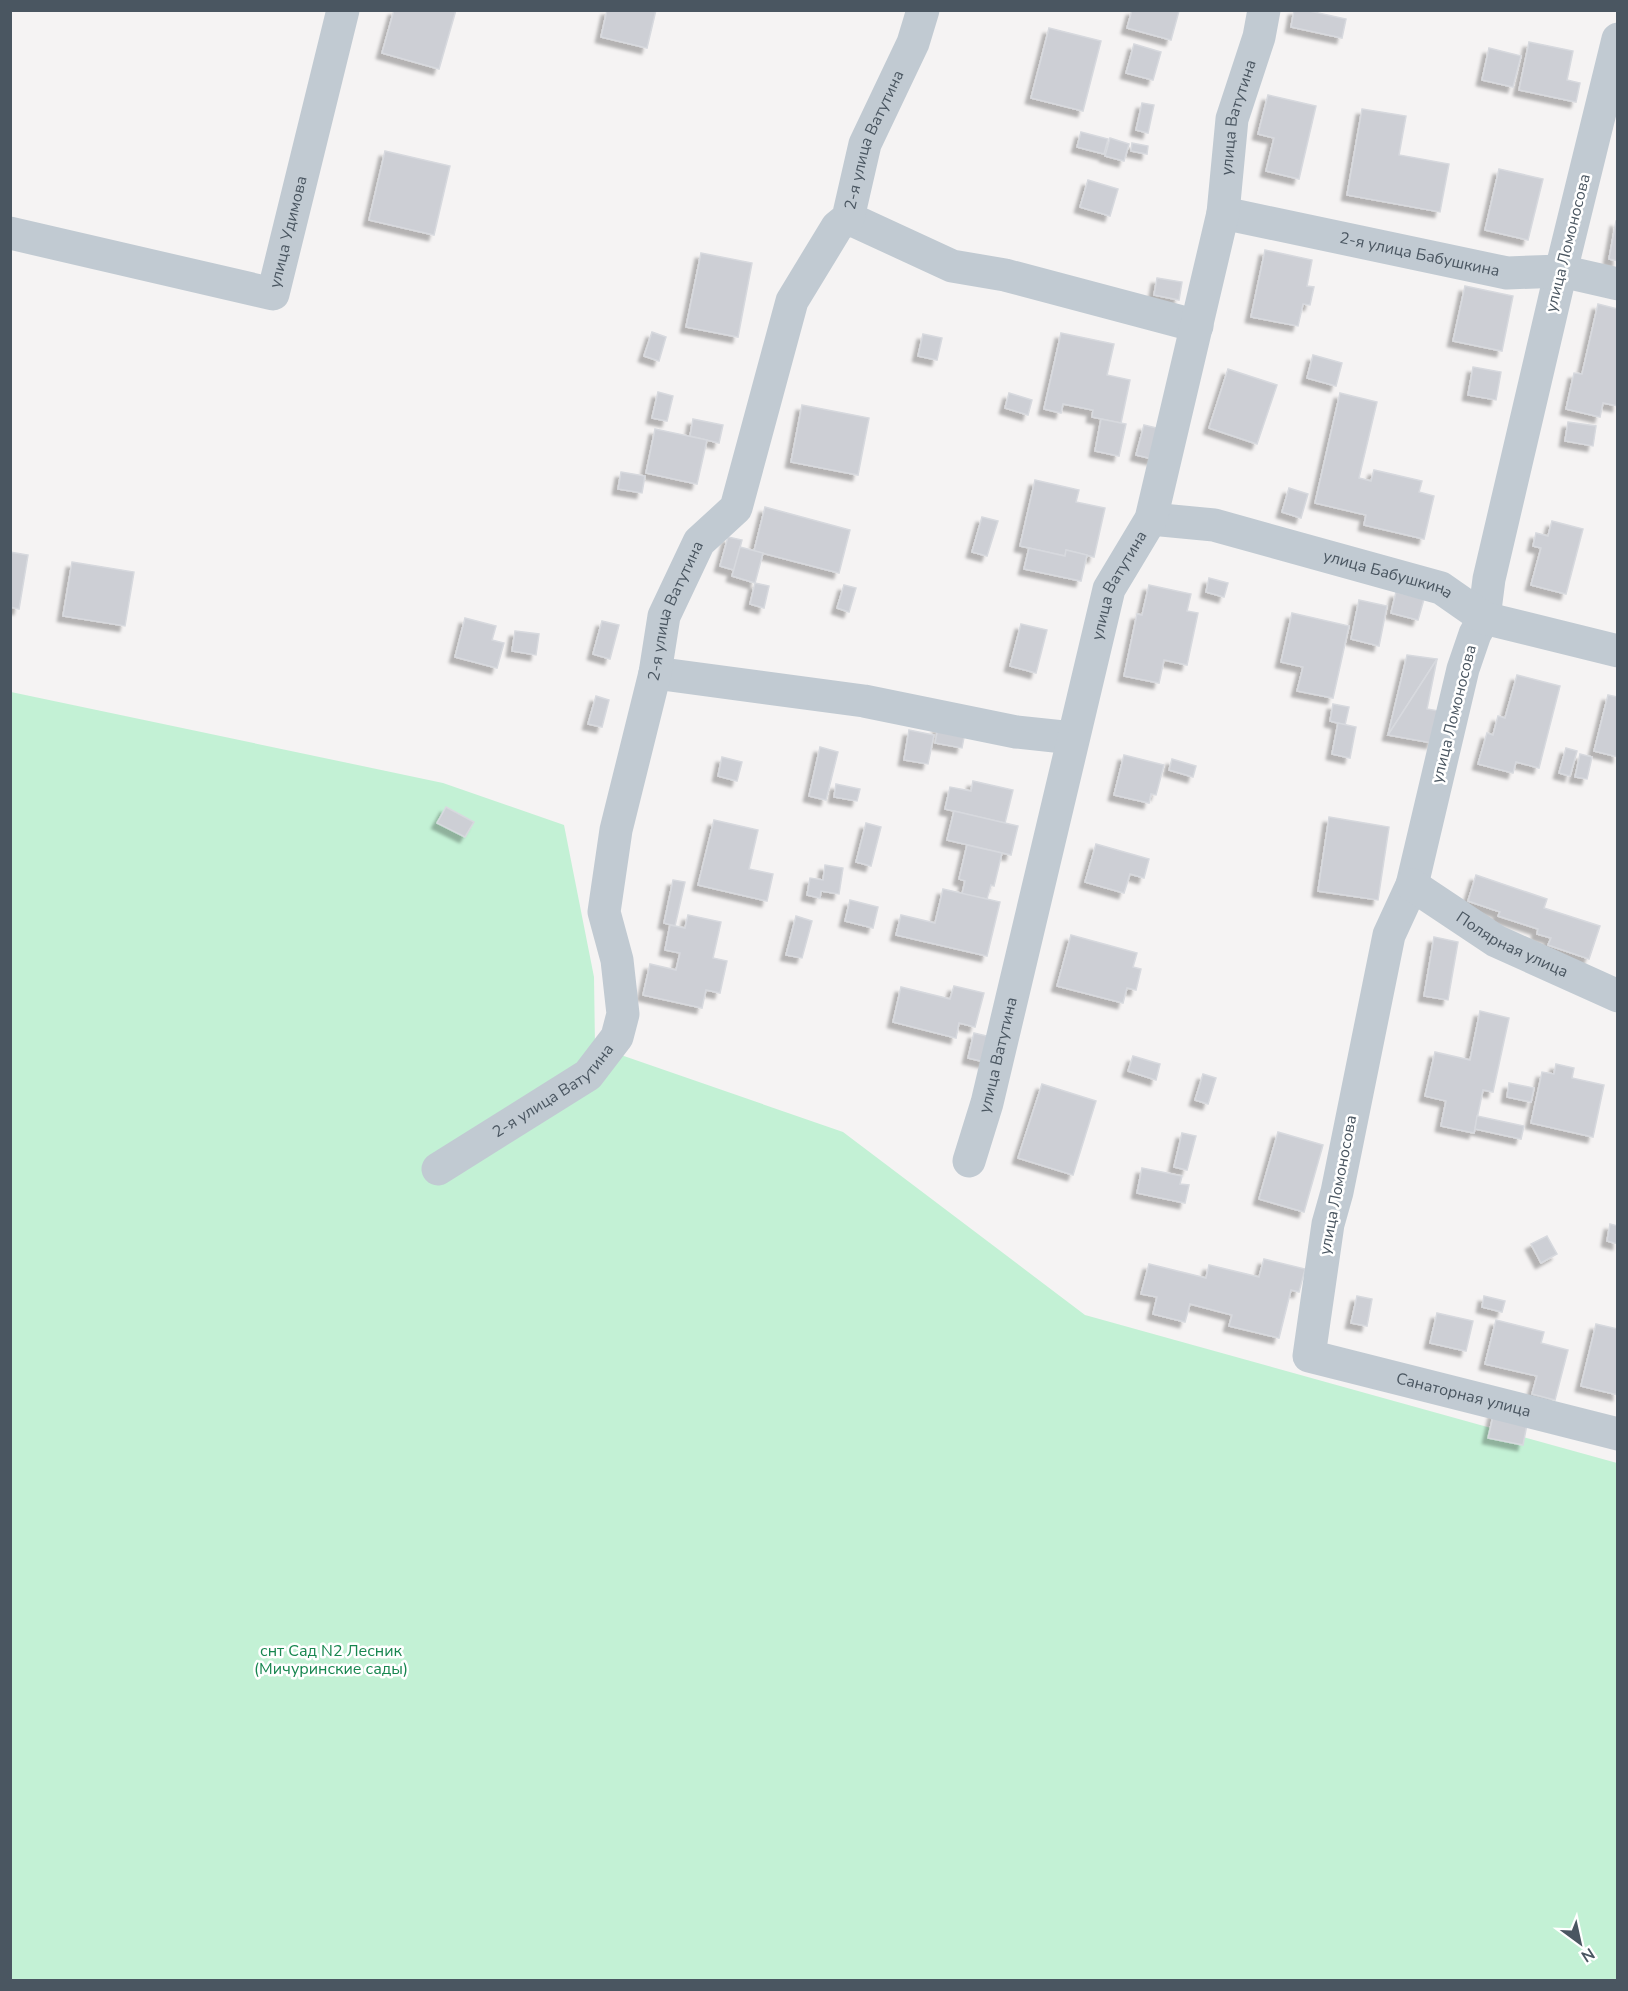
<svg xmlns="http://www.w3.org/2000/svg" width="1628" height="1991" font-family="'Nunito Sans',sans-serif">
	<defs>
		<filter id="shadow"><feDropShadow dx="-5.5" dy="5.5" stdDeviation="1.5" flood-color="#0004"/></filter>
	</defs>
	<rect width="100%" height="100%" fill="#f5f3f3"/>
	<polygon fill="#c3f1d5" points="11,692 443,783 564,825 594,977 595,1046 843,1132 1085,1315 1617,1463 1617,1980 11,1980"/>
	<g fill="#cdcfd5" stroke="#d7d9de" stroke-width="1.5" filter="url(#shadow)">
		<polygon points="394,10 456,10 439,69 382,53"/>
		<polygon points="607,10 656,10 647,48 601,37"/>
		<polygon points="1132,10 1179,11 1171,40 1127,28"/>
		<polygon points="1294,10 1305,10 1346,19 1342,38 1291,27"/>
		<polygon points="1049,28 1101,41 1083,111 1031,98"/>
		<polygon points="1529,42 1573,51 1567,80 1580,83 1576,102 1519,90"/>
		<polygon points="1134,44 1161,52 1153,80 1126,73"/>
		<polygon points="1489,48 1521,56 1513,87 1482,80"/>
		<polygon points="1268,95 1316,106 1299,179 1266,171 1274,138 1258,134"/>
		<polygon points="1142,103 1154,105 1148,133 1136,130"/>
		<polygon points="1362,109 1406,116 1399,155 1449,164 1440,212 1347,195"/>
		<polygon points="1081,132 1108,139 1104,154 1077,147"/>
		<polygon points="1110,138 1129,144 1124,161 1105,156"/>
		<polygon points="1132,143 1148,146 1147,154 1131,151"/>
		<polygon points="385,151 450,166 434,235 369,220"/>
		<polygon points="1499,169 1543,179 1528,240 1485,230"/>
		<polygon points="1088,180 1118,189 1110,216 1080,207"/>
		<polygon points="1616,221 1618,222 1618,261 1609,259"/>
		<polygon points="1265,250 1312,260 1307,286 1314,287 1310,305 1303,304 1298,326 1251,317"/>
		<polygon points="701,253 752,263 738,337 686,327"/>
		<polygon points="1157,278 1182,282 1179,300 1154,295"/>
		<polygon points="1465,286 1513,296 1502,351 1453,341"/>
		<polygon points="1598,304 1618,309 1618,406 1603,403 1600,417 1566,409 1574,373 1582,374"/>
		<polygon points="652,332 666,337 659,361 644,356"/>
		<polygon points="1061,333 1114,344 1107,375 1130,380 1121,423 1092,417 1093,410 1063,404 1061,413 1044,409"/>
		<polygon points="923,334 942,338 937,360 918,356"/>
		<polygon points="1313,355 1342,363 1336,386 1307,378"/>
		<polygon points="1473,367 1501,372 1496,400 1468,395"/>
		<polygon points="1228,369 1277,385 1257,444 1209,428"/>
		<polygon points="658,392 673,396 667,421 652,418"/>
		<polygon points="1009,393 1032,400 1028,415 1005,408"/>
		<polygon points="1340,393 1377,402 1359,478 1371,481 1374,470 1422,481 1419,492 1434,496 1424,539 1364,525 1366,515 1315,503"/>
		<polygon points="802,405 869,418 858,475 791,462"/>
		<polygon points="693,419 723,425 719,443 690,436"/>
		<polygon points="1101,419 1126,424 1119,456 1095,451"/>
		<polygon points="1568,422 1596,426 1593,446 1565,441"/>
		<polygon points="1144,425 1161,429 1153,459 1136,455"/>
		<polygon points="655,429 707,440 697,484 646,473"/>
		<polygon points="621,472 645,476 642,493 618,489"/>
		<polygon points="1035,480 1079,490 1076,502 1105,508 1094,557 1066,550 1065,556 1020,546"/>
		<polygon points="1289,488 1308,494 1301,518 1282,512"/>
		<polygon points="765,507 850,530 839,573 754,551"/>
		<polygon points="982,517 998,521 987,556 972,552"/>
		<polygon points="1552,521 1583,529 1566,594 1531,585 1541,548 1533,546 1536,533 1548,536"/>
		<polygon points="728,537 742,540 734,570 720,566"/>
		<polygon points="740,547 763,553 755,583 732,576"/>
		<polygon points="1029,548 1065,556 1066,550 1087,555 1081,581 1024,569"/>
		<polygon points="10,552 28,555 19,609 10,607"/>
		<polygon points="72,562 134,572 125,626 63,616"/>
		<polygon points="1209,578 1228,583 1224,597 1206,592"/>
		<polygon points="755,583 769,586 764,608 750,604"/>
		<polygon points="844,585 856,588 849,612 837,608"/>
		<polygon points="1149,585 1191,594 1187,611 1198,613 1187,665 1164,660 1159,683 1124,676 1137,614 1142,615"/>
		<polygon points="1396,592 1424,599 1418,620 1391,613"/>
		<polygon points="1359,600 1387,606 1379,646 1351,639"/>
		<polygon points="1292,613 1349,626 1333,698 1297,691 1303,667 1281,662"/>
		<polygon points="465,618 496,626 492,640 504,643 497,668 455,657"/>
		<polygon points="602,621 619,625 610,659 593,654"/>
		<polygon points="1021,624 1047,630 1036,673 1010,666"/>
		<polygon points="515,631 539,634 536,655 512,651"/>
		<polygon points="1407,655 1437,659 1388,735"/>
		<polygon points="1437,659 1427,709 1439,711 1432,743 1388,735"/>
		<polygon points="1517,675 1560,686 1539,768 1516,762 1513,773 1478,764 1487,733 1493,735 1498,716 1505,718"/>
		<polygon points="1608,695 1618,697 1618,757 1594,751"/>
		<polygon points="596,696 609,700 602,727 588,724"/>
		<polygon points="1333,704 1349,707 1345,725 1330,721"/>
		<polygon points="1338,723 1356,727 1350,758 1332,754"/>
		<polygon points="938,727 965,732 962,748 935,743"/>
		<polygon points="909,730 934,735 928,764 904,760"/>
		<polygon points="820,747 838,752 826,800 809,796"/>
		<polygon points="1566,748 1577,751 1570,776 1559,773"/>
		<polygon points="1580,754 1592,757 1587,779 1575,777"/>
		<polygon points="1124,755 1164,765 1156,795 1151,794 1149,803 1114,795"/>
		<polygon points="722,757 742,762 737,781 718,776"/>
		<polygon points="1172,759 1196,766 1193,777 1169,770"/>
		<polygon points="973,781 1013,790 1005,823 945,809 950,787 971,791"/>
		<polygon points="836,784 860,789 857,801 834,797"/>
		<polygon points="446,807 474,822 465,837 437,823"/>
		<polygon points="954,811 1018,826 1011,855 947,840"/>
		<polygon points="1329,817 1389,827 1378,900 1318,891"/>
		<polygon points="714,820 758,830 749,869 773,874 767,901 698,885"/>
		<polygon points="866,823 881,827 871,866 856,862"/>
		<polygon points="1096,844 1149,859 1144,878 1130,874 1124,893 1085,882"/>
		<polygon points="967,845 1002,853 994,886 991,885 987,899 962,894 965,881 959,879"/>
		<polygon points="825,865 843,868 839,894 821,891 820,898 807,895 810,878 823,880"/>
		<polygon points="1476,875 1547,899 1544,908 1600,926 1589,959 1548,945 1551,938 1537,934 1538,929 1498,916 1500,912 1468,901"/>
		<polygon points="673,880 685,882 675,926 664,923"/>
		<polygon points="943,889 1000,902 987,956 896,935 901,915 935,923"/>
		<polygon points="850,900 878,907 873,928 845,921"/>
		<polygon points="688,915 721,922 713,958 727,961 720,993 706,990 702,1008 643,995 650,964 676,970 680,953 665,950 670,925 685,928"/>
		<polygon points="796,916 812,921 802,958 786,955"/>
		<polygon points="1071,935 1137,953 1133,967 1141,969 1136,990 1127,988 1123,1003 1057,986"/>
		<polygon points="1434,937 1458,942 1448,1000 1424,996"/>
		<polygon points="954,986 984,993 975,1027 959,1023 956,1038 893,1022 901,987 950,999"/>
		<polygon points="1480,1011 1509,1018 1493,1092 1483,1090 1474,1133 1441,1126 1446,1101 1425,1096 1435,1052 1470,1060"/>
		<polygon points="974,1033 991,1037 985,1062 968,1058"/>
		<polygon points="1133,1056 1160,1064 1156,1080 1128,1071"/>
		<polygon points="1556,1064 1574,1068 1572,1078 1604,1085 1593,1137 1531,1123 1542,1072 1554,1074"/>
		<polygon points="1203,1074 1216,1078 1208,1104 1195,1100"/>
		<polygon points="1509,1083 1534,1088 1531,1102 1507,1097"/>
		<polygon points="1042,1084 1096,1101 1073,1175 1018,1158"/>
		<polygon points="1477,1116 1524,1126 1521,1139 1475,1129"/>
		<polygon points="1278,1132 1323,1145 1304,1212 1259,1199"/>
		<polygon points="1182,1133 1196,1136 1187,1170 1174,1167"/>
		<polygon points="1142,1168 1182,1176 1180,1184 1189,1185 1185,1203 1137,1193"/>
		<polygon points="1610,1224 1618,1226 1618,1244 1607,1241"/>
		<polygon points="1547,1236 1557,1254 1541,1263 1531,1244"/>
		<polygon points="1264,1259 1305,1269 1299,1292 1291,1290 1279,1338 1229,1326 1232,1315 1190,1304 1185,1322 1153,1314 1157,1297 1141,1294 1149,1264 1206,1278 1209,1265 1259,1277"/>
		<polygon points="1357,1296 1372,1299 1367,1326 1351,1323"/>
		<polygon points="1484,1296 1505,1301 1502,1312 1482,1307"/>
		<polygon points="1437,1313 1473,1321 1466,1351 1430,1343"/>
		<polygon points="1496,1320 1544,1332 1541,1343 1568,1350 1555,1400 1532,1394 1537,1376 1485,1364"/>
		<polygon points="1596,1324 1618,1329 1618,1395 1581,1386"/>
		<polygon points="1494,1412 1528,1419 1523,1445 1488,1438"/>
	</g>
	<g fill="none" stroke-linecap="round" stroke-linejoin="round">
		<g stroke="#c1cad2" stroke-width="33">
			<path id="s1" d="M 1618,39 L 1561,271 L 1489,579 L 1484,618 L 1475,634 L 1463,669 L 1412,885 L 1389,935 L 1337,1192 L 1328,1224 L 1309,1356 L 1618,1434"/>
			<path id="s2" d="M 1223,213 L 1507,273 L 1561,271 L 1618,284"/>
			<polyline points="848,218 952,266 1005,275 1197,326"/>
			<path id="s3" d="M 10,233 L 273,294 L 343,10"/>
			<path id="s4" d="M 1151,519 L 1214,525 L 1441,588 L 1484,618 L 1618,651"/>
			<polyline points="655,673 864,701 1016,732 1073,738"/>
			<path id="s5" d="M 1412,885 L 1496,941 L 1618,996"/>
			<path id="s6" d="M 969,1161 L 987,1103 L 1109,589 L 1151,519 L 1223,213 L 1232,119 L 1259,37 L 1264,10"/>
			<path id="s7" d="M 438,1169 L 588,1075 L 617,1037 L 623,1014 L 617,960 L 604,912 L 616,830 L 655,673 L 664,616 L 699,542 L 736,508 L 792,301 L 837,227 L 848,218 L 865,144 L 913,43 L 923,10"/>
		</g>
	</g>
	<g text-anchor="middle" dominant-baseline="central" stroke-width="5" stroke-linejoin="round" paint-order="stroke">
		<g font-size="16" fill="#4a5661" stroke="#fff">
			<text stroke="none"><textPath href="#s6" startOffset="1082">улица Ватутина</textPath></text>
			<text stroke="none"><textPath href="#s7" startOffset="1185">2-я улица Ватутина</textPath></text>
			<text stroke="none"><textPath href="#s3" startOffset="334">улица Удимова</textPath></text>
			<text transform="translate(1568 243) rotate(-76)">улица Ломоносова</text>
			<text stroke="none"><textPath href="#s2" startOffset="201">2-я улица Бабушкина</textPath></text>
			<text stroke="none"><textPath href="#s4" startOffset="244">улица Бабушкина</textPath></text>
			<text stroke="none"><textPath href="#s6" startOffset="596">улица Ватутина</textPath></text>
			<text stroke="none"><textPath href="#s7" startOffset="663">2-я улица Ватутина</textPath></text>
			<text transform="translate(1454 714) rotate(-76)">улица Ломоносова</text>
			<text stroke="none"><textPath href="#s5" startOffset="117">Полярная улица</textPath></text>
			<text stroke="none"><textPath href="#s6" startOffset="110">улица Ватутина</textPath></text>
			<text stroke="none"><textPath href="#s7" startOffset="140">2-я улица Ватутина</textPath></text>
			<text transform="translate(1338 1185) rotate(-79)">улица Ломоносова</text>
			<text stroke="none"><textPath href="#s1" startOffset="1515">Санаторная улица</textPath></text>
		</g>
		<g font-size="16" fill="#17864f" stroke="#fff">
			<text x="331" y="1651">снт Сад N2 Лесник<tspan x="331" dy="18">(Мичуринские сады)</tspan></text>
		</g>
	</g>
	<rect width="1628" height="1991" fill="none" stroke="#4a5661" stroke-width="24"/>
	<g transform="translate(1580 1943) rotate(147)" stroke="#ffffff" stroke-width="4.5" paint-order="stroke">
	<path d="M0-4.5L10 22L0 15L-10 22Z" fill="#4a5661"/>
	<text y="-9" font-size="16" font-weight="bold" text-anchor="middle" fill="#4a5661">N</text>
	</g>
</svg>
